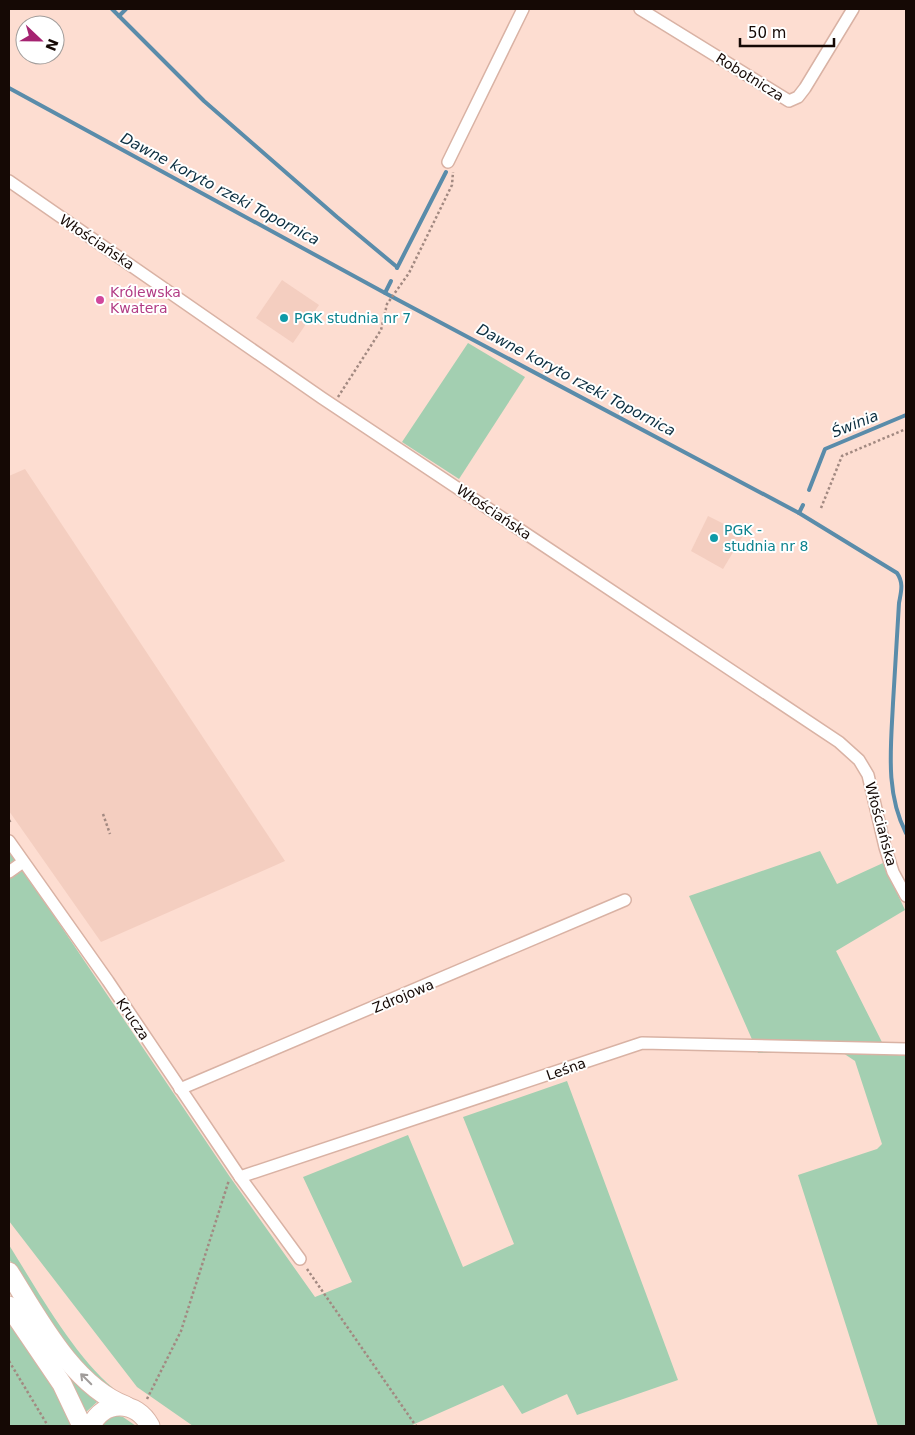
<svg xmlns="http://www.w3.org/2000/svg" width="915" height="1435" font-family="'DejaVu Sans',sans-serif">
	<rect width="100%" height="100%" fill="#fdddd1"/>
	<g fill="#f4cec0">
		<polygon points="282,280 319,305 293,343 256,318"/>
		<polygon points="25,469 285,861 101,942 9,811 9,476"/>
		<polygon points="708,516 744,534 723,569 691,551"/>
	</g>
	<g fill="#a3cfb1">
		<polygon points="468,343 525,377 459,479 402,442"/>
		<polygon points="9,849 230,1177 315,1297 352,1282 303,1177 408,1135 463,1267 514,1244 463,1117 567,1081 678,1380 577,1415 567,1394 522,1414 503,1385 410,1426 193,1426 137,1387 9,1221"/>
		<polygon points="820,851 837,884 883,863 905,910 836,951 888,1054 906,1056 906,1426 878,1426 798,1175 877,1149 882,1144 855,1061 843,1053 758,1053 689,896"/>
		<path d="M 9,1245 C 36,1288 74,1356 113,1388 C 88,1384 24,1283 9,1259 Z"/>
		<polygon points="9,1284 65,1369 97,1402 86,1412 61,1370 9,1292"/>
		<polygon points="9,1321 65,1407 73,1426 9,1426"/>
		<polygon points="115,1415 123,1417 136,1426 99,1426"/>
	</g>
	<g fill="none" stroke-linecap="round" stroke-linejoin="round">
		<g stroke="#5a8caa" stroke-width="4">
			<polyline points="112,9 204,101 337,217 397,267"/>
			<polyline points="119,16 126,9"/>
			<path d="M 9,88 L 385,293 L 799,513 L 897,573 C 904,583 901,592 899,603 C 897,636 895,669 893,703 C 891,747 885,792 906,833"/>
			<polyline points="397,268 446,172"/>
			<polyline points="385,293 391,281"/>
			<polyline points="809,490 825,449 906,415"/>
			<polyline points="799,513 803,505"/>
		</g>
		<g stroke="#d9b2a4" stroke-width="14">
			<g id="street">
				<polyline points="640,9 789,101 798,97 805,88 853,9"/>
				<polyline points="448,162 523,9"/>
				<polyline points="9,181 322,398 839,742 859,760 868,775 885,847 893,872 906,896"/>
				<polyline points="9,841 108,981 240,1177 300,1259"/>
				<polyline points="9,872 23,862"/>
				<polyline points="180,1089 625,900"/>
				<polyline points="240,1177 642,1043 906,1049"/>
			</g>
		</g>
		<g stroke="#d9b2a4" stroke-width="21">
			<g id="primary">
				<path d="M 9,1272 C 38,1318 73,1386 126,1406"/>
				<polyline points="9,1306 62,1384 82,1426"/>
				<path d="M 91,1426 C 104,1399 136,1400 150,1426"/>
			</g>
		</g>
		<g stroke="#a28981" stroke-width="2.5" stroke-dasharray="2.5 2.5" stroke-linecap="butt">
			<polyline points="338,397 381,330 387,304 409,273 452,185 453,172"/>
			<polyline points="821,508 842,456 906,429"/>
			<polyline points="103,814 110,834"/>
			<polyline points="9,820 11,823"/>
			<polyline points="307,1269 416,1426"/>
			<polyline points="9,1361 48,1426"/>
			<polyline points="147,1399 181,1331 229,1180"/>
		</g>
		<use href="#street" stroke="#fff" stroke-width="11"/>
		<use href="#primary" stroke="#fff" stroke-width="19"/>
	</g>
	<defs><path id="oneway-shaft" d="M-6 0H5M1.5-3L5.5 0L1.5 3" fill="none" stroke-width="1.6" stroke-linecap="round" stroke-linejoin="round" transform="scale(1.25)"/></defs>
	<use stroke="#a19d9b" href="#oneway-shaft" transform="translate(86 1379) rotate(-135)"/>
	<circle fill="#d1479c" stroke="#fff" stroke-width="2" cx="100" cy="300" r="5"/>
	<g fill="#0f9aa8" stroke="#fff" stroke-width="2">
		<circle cx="284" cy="318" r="5"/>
		<circle cx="714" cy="538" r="5"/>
	</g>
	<g text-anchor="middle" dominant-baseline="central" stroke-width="4" stroke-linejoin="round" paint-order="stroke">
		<g font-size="14" fill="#150905" stroke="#fff">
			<text transform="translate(750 77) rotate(32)">Robotnicza</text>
			<text transform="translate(97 242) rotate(34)">Włościańska</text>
			<text transform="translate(494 512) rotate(34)">Włościańska</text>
			<text transform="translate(881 824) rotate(75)">Włościańska</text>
			<text transform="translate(403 996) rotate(-23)">Zdrojowa</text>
			<text transform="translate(133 1019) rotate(56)">Krucza</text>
			<text transform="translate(566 1069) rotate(-19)">Leśna</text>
		</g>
		<g font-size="14" fill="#b23c85" stroke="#fff" text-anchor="start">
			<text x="110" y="292">Królewska<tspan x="110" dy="16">Kwatera</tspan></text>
		</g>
		<g font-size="14" fill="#0d838f" stroke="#fff" text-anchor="start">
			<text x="294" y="318">PGK studnia nr 7</text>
			<text x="724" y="530">PGK -<tspan x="724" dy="16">studnia nr 8</tspan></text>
		</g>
		<g font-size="15" font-style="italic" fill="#0c2f41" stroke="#fff">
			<text transform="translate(220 189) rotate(28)">Dawne koryto rzeki Topornica</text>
			<text transform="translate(576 380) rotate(28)">Dawne koryto rzeki Topornica</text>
			<text transform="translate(855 424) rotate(-22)">Świnia</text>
		</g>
	</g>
	<rect width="915" height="1435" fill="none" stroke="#150905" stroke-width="20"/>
	<g transform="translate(40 40) rotate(112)"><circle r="24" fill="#ffffff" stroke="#a19d9b"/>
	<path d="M0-4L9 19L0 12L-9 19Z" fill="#a52371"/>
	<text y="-8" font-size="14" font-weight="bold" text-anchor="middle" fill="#150905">N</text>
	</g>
	<path d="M740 38v8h94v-8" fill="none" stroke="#150905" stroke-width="2.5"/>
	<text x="748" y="38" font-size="15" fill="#150905" stroke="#ffffff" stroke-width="4" paint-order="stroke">50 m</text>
</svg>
